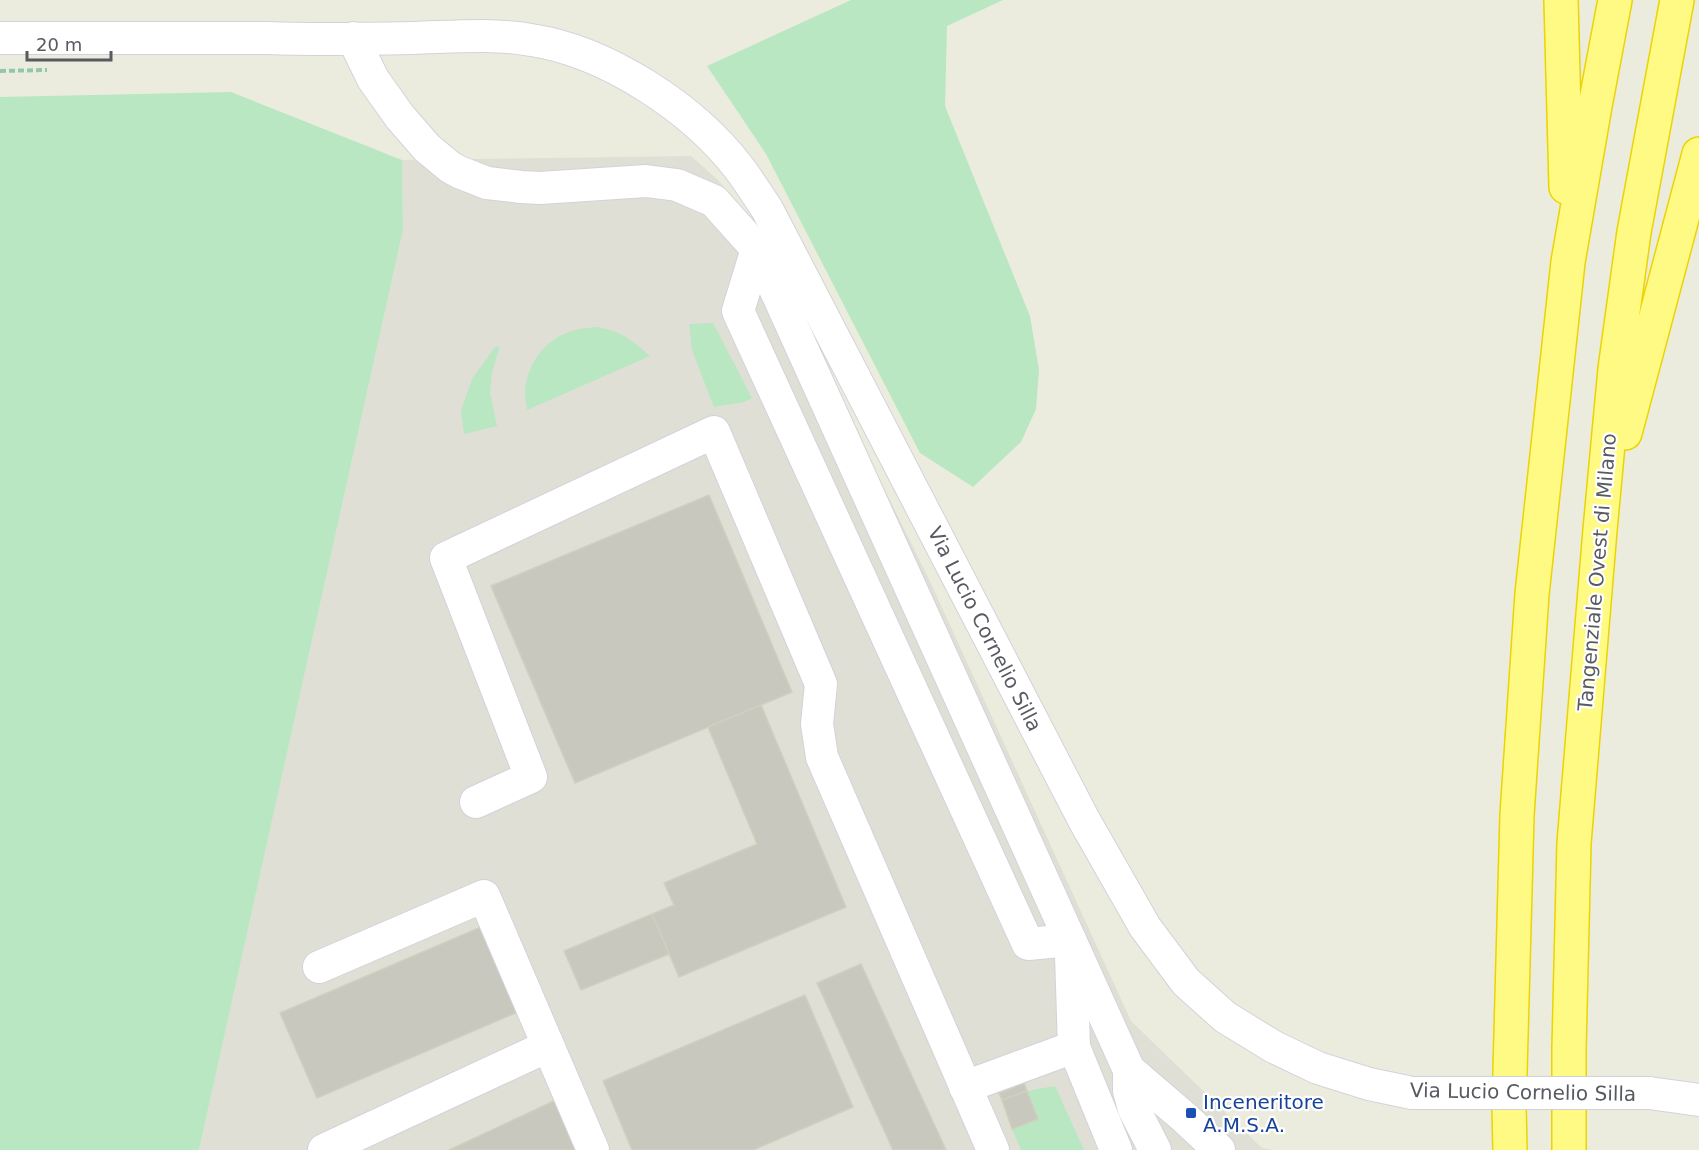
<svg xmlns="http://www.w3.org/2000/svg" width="1699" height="1150" font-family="'DejaVu Sans',sans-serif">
	<rect width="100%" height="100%" fill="#ececde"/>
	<polygon fill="#dfdfd6" points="691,156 718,180 751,220 928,577 1131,1021 1262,1148 1274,1150 199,1150 403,230 402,160"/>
	<g fill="#b8e7c2">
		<polygon points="851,0 1003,0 947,26 945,106 1030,316 1039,370 1036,409 1021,442 973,487 920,453 766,154 707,66"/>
		<polygon points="231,92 402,160 403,230 199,1150 0,1150 0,97"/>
		<polygon points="713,323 752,398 744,402 714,407 692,350 689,324"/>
		<path d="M 596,327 C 622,331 630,339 650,356 L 527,410 C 526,404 525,397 525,391 C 527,363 546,339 572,331 C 580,328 588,328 596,327 Z"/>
		<polygon points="500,346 492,372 490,393 497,426 464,434 461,411 472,379 495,347"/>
		<polygon points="1055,1086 1084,1150 1021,1150 1012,1129 1037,1119 1027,1091"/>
	</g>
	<g fill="#c9c8be" stroke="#d1cfbd" stroke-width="1.5">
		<polygon points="709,495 792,692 575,783 491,586"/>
		<polygon points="761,705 846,907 679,977 652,914 674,905 664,883 757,844 708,727"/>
		<polygon points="652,914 669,954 581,990 564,951"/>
		<polygon points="481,927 518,1012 317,1098 280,1013"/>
		<polygon points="861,964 917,1087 946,1150 893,1150 817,983"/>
		<polygon points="805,995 853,1107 753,1150 632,1150 603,1081"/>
		<polygon points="1024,1083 1027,1091 1002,1100 999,1093"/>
		<polygon points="1027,1091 1038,1119 1012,1129 1002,1100"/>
		<polygon points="558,1099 582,1150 449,1150"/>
	</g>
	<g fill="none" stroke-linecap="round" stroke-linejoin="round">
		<g stroke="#d2d3da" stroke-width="34">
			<g id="minor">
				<path d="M 0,38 L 268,38 C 316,40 365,39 413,38 C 452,37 492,33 531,40 C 606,51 693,108 739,168 C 749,181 758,196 767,209 L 1084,820 L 1145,927 L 1186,982 L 1225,1017 L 1274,1047 L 1318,1068 L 1369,1084 L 1412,1093"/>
				<polyline points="353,38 373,79 400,117 427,148 450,167 459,172 487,183 521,187 540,188 646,181 677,185 714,201 757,249 1129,1070 1129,1091 1134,1109 1155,1150"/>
				<polyline points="757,249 738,311 1028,944 1070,940"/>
				<polyline points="476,802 531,777 446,558 714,432 821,684 817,724 822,757 993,1150"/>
				<polyline points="1071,955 1074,1047 1116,1150"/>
				<polyline points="319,967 484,896 593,1150"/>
				<polyline points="1129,1070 1185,1118 1219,1150"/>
				<polyline points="965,1087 1074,1047"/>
				<polyline points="1649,1093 1699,1100"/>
				<polyline points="324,1150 548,1046"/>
			</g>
		</g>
		<g stroke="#ebd400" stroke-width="36">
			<g id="highway">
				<polyline points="1561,0 1566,187"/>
				<polyline points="1625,433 1699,154"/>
				<polyline points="1510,1150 1509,1108 1517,815 1532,594 1568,262 1595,106 1615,0"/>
				<polyline points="1569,1150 1569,1049 1574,843 1600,530 1615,369 1634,232 1677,0"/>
			</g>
		</g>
		<polyline stroke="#91c7ac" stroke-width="4" stroke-dasharray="6 3" stroke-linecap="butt" points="0,71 47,70"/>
		<use href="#minor" stroke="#fff" stroke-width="32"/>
		<use href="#highway" stroke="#fffa83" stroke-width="33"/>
		<g stroke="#d2d3da" stroke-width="34" stroke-linecap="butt">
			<polyline id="minor-bridge" points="1412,1093 1649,1093"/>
		</g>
		<use href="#minor-bridge" stroke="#fff" stroke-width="32"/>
	</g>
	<rect fill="#1a4fb4" stroke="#fff" stroke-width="2" x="1185" y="1107" width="12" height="12" rx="3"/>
	<g text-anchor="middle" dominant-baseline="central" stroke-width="4.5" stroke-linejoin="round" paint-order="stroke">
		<g font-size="20" fill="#585a61" stroke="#fff">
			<text transform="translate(1597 572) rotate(-85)">Tangenziale Ovest di Milano</text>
			<text transform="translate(985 629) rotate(63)">Via Lucio Cornelio Silla</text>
			<text transform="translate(1523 1092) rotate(1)">Via Lucio Cornelio Silla</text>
		</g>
		<g font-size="20" fill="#164399" stroke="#fff" text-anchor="start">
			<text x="1203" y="1102">Inceneritore<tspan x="1203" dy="23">A.M.S.A.</tspan></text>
		</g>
	</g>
	<path d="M27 51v9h84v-9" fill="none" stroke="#585a61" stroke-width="3"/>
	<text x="36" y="51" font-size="18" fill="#585a61" stroke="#ffffff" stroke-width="4.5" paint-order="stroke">20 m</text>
</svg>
